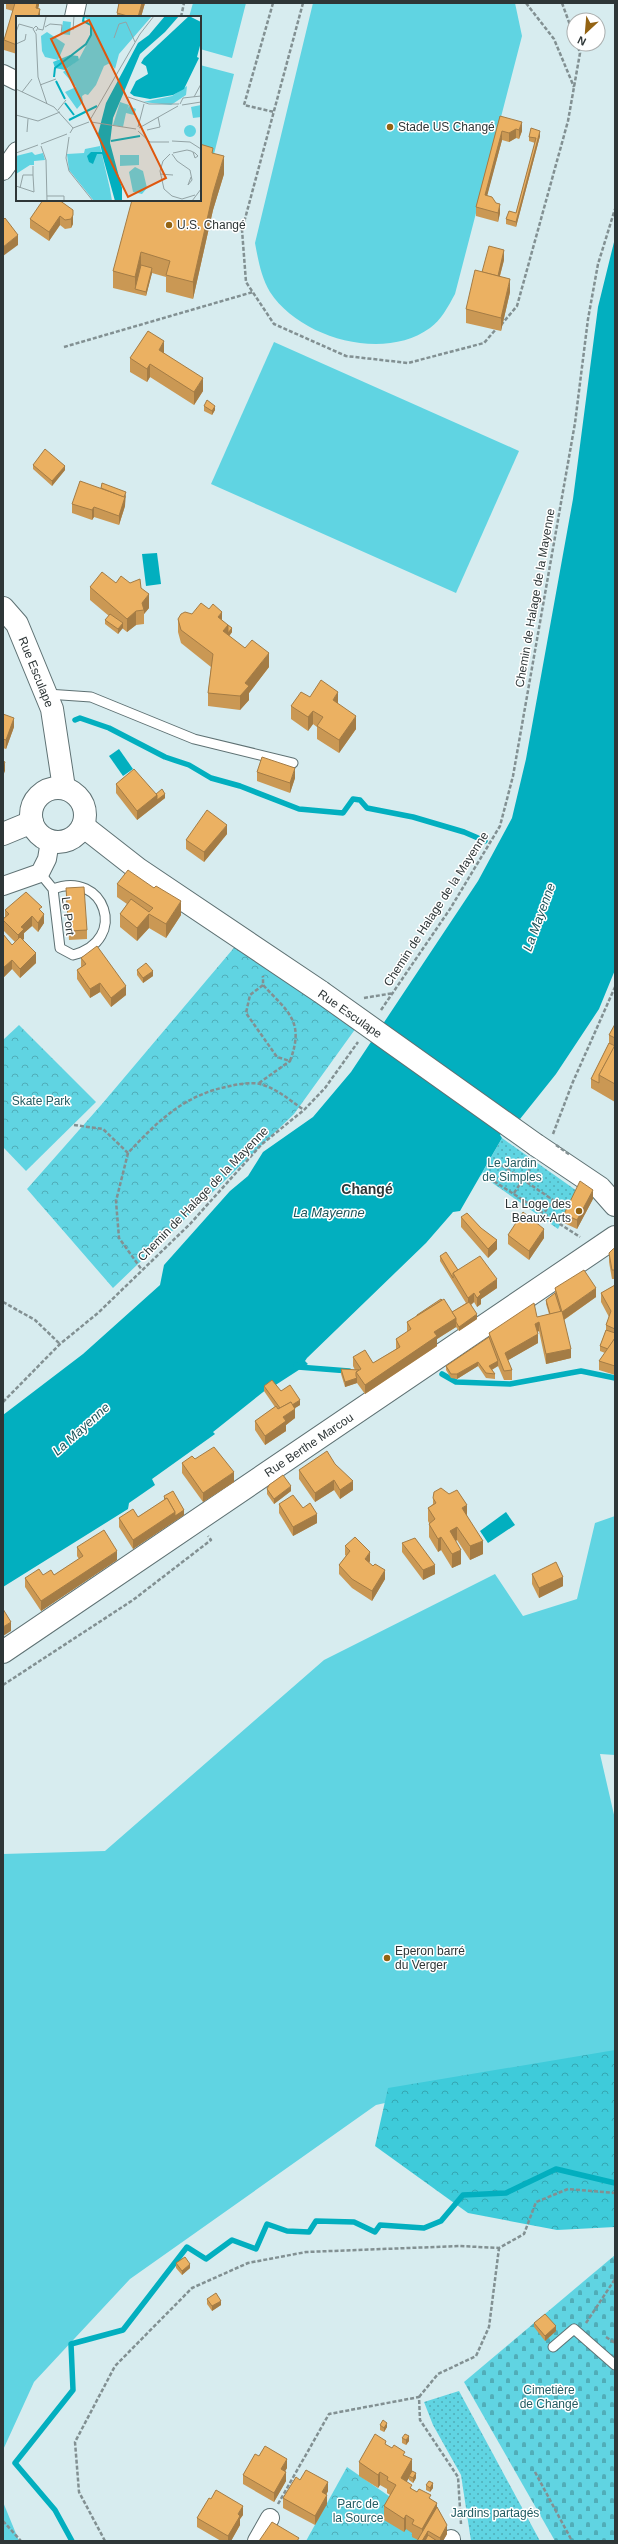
<svg xmlns="http://www.w3.org/2000/svg" width="618" height="2544" font-family="Arial,sans-serif">
	<defs>
		<pattern id="forest-crowns" width="20" height="18" patternUnits="userSpaceOnUse"><rect width="20" height="18" fill="#3ecbda"/><path d="M2 6a3 3 0 1 1 6 0M12 15a3 3 0 1 1 6 0" fill="none" stroke="#34a6b2"/></pattern>
		<pattern id="cemetery-stones" width="16" height="16" patternUnits="userSpaceOnUse"><rect width="16" height="16" fill="#60d4e2"/><path d="M2 7V4a2 2 0 0 1 4 0v3zM10 15v-3a2 2 0 0 1 4 0v3z" fill="#50adb8"/></pattern>
		<pattern id="park-crowns" width="20" height="18" patternUnits="userSpaceOnUse"><rect width="20" height="18" fill="#60d4e2"/><path d="M2 6a3 3 0 1 1 6 0M12 15a3 3 0 1 1 6 0" fill="none" stroke="#50adb8"/></pattern>
		<pattern id="garden-dots" width="8" height="8" patternUnits="userSpaceOnUse"><rect width="8" height="8" fill="#60d4e2"/><path d="M2 2h.1M6 6h.1" fill="none" stroke="#50adb8" stroke-width="1.8" stroke-linecap="round"/></pattern>
	</defs>
	<rect width="100%" height="100%" fill="#d7ecef"/>
	<g fill="#60d4e2">
		<polygon points="193,3 246,3 232,58 200,49 200,17 189,17"/>
		<path d="M 313,3 L 515,3 L 522,36 L 455,294 C 448,307 441,320 430,328 C 383,362 300,338 270,292 C 261,277 258,259 255,243 Z"/>
		<polygon points="200,65 234,74 214,154 200,150"/>
		<polygon points="274,342 519,451 456,593 211,484"/>
		<polygon points="615,1516 615,1755 600,1754 615,1819 615,2051 376,2105 130,2279 34,2382 3,2450 3,1854 105,1851 324,1660 495,1574 523,1616 577,1599 595,1523"/>
		<polygon points="3,2502 19,2541 3,2541"/>
	</g>
	<polygon fill="url(#forest-crowns)" points="615,2050 615,2227 557,2230 468,2213 375,2146 388,2088"/>
	<polygon fill="url(#cemetery-stones)" points="615,2255 615,2541 555,2541 464,2382"/>
	<g fill="url(#park-crowns)">
		<polygon points="238,943 356,1028 294,1114 113,1288 27,1189 102,1104"/>
		<polygon points="19,1025 96,1102 26,1171 3,1147 3,1040"/>
		<polygon points="347,2467 451,2539 450,2541 306,2541"/>
	</g>
	<g fill="url(#garden-dots)">
		<polygon points="502,1138 577,1191 558,1229 481,1175"/>
		<polygon points="459,2391 540,2541 471,2541 461,2475 433,2425 424,2402"/>
	</g>
	<g fill="#02afbf">
		<polygon points="615,238 615,970 599,1009 556,1074 520,1119 514,1116 500,1135 502,1138 460,1211 453,1212 426,1243 307,1358 305,1361 308,1364 274,1386 272,1385 213,1432 215,1434 152,1479 155,1485 129,1503 128,1509 3,1587 3,1415 83,1354 160,1285 164,1265 230,1191 248,1176 263,1152 313,1117 351,1072 478,881 512,818 526,759 573,499 598,307"/>
		<polygon points="157,553 161,584 146,586 142,554"/>
		<polygon points="119,749 133,769 123,776 109,756"/>
		<polygon points="506,1512 515,1525 488,1543 480,1531"/>
	</g>
	<g fill="none" stroke-linecap="round" stroke-linejoin="round">
		<g stroke="#02afbf" stroke-width="5.5">
			<polyline points="75,720 80,718 109,728 165,757 189,765 211,778 240,786 299,809 343,813 353,799 360,800 367,808 413,817 464,832 485,841"/>
			<polyline points="296,1365 298,1367 349,1371"/>
			<polyline points="442,1374 456,1382 510,1384 581,1371 615,1378"/>
			<polyline points="72,2541 55,2510 15,2463 73,2390 71,2344 123,2330 187,2247 206,2259 232,2240 256,2249 267,2224 287,2231 309,2232 316,2221 354,2222 375,2232 380,2225 424,2228 441,2221 463,2195 506,2193 556,2169 615,2183"/>
		</g>
		<g stroke="#5e7173" stroke-width="11">
			<g id="service">
				<polyline points="47,694 91,697 194,739 293,763"/>
				<path d="M 40,873 L 53,889 L 60,948 L 73,955 C 130,940 104,869 53,889"/>
				<polyline points="553,2347 574,2329 615,2365"/>
			</g>
		</g>
		<g stroke="#5e7173" stroke-width="20">
			<g id="minor">
				<polyline points="74,17 77,3"/>
				<polyline points="3,74 17,81"/>
				<polyline points="3,171 17,151"/>
				<polyline points="3,886 40,873 47,859 50,841"/>
				<polyline points="257,2541 270,2518"/>
				<polyline points="451,2541 451,2539"/>
			</g>
		</g>
		<g stroke="#5e7173" stroke-width="24">
			<g id="tertiary">
				<polyline points="3,608 17,624 52,709 64,788"/>
				<circle cx="58" cy="815" r="27"/>
				<polyline points="83,826 138,869 321,992"/>
				<polyline points="3,834 32,822"/>
				<polyline points="536,1145 600,1188 615,1205"/>
				<polyline points="3,1652 615,1237"/>
			</g>
		</g>
		<g stroke="#829092" stroke-width="2.5" stroke-dasharray="4 2" stroke-linecap="butt">
			<polyline points="273,3 244,105 274,112"/>
			<polyline points="303,3 242,230 246,282 274,324 346,356 408,363 484,343 497,328"/>
			<polyline points="526,3 554,39 574,87"/>
			<polyline points="562,3 574,36"/>
			<polyline points="181,17 184,3"/>
			<polyline points="501,325 517,306 568,121 580,53 577,44"/>
			<polyline points="64,347 253,292"/>
			<path d="M 263,985 L 250,995 L 246,1013 L 277,1057 L 290,1061 C 305,1021 288,1012 263,985 L 263,976"/>
			<polyline points="364,998 394,993"/>
			<polyline points="381,1010 450,909 500,826 513,776 575,423 588,319 598,264 615,209"/>
			<polyline points="259,1083 290,1061"/>
			<path d="M 74,1125 L 103,1129 L 128,1153 C 159,1120 184,1095 230,1086 C 239,1084 251,1082 260,1084 C 278,1089 289,1100 304,1110"/>
			<polyline points="553,1134 572,1084 615,987"/>
			<polyline points="128,1153 116,1201 119,1238 142,1270"/>
			<polyline points="497,1162 553,1200 544,1213"/>
			<polyline points="489,1178 580,1237"/>
			<polyline points="514,1193 532,1166"/>
			<polyline points="3,1302 35,1320 60,1344"/>
			<polyline points="3,1402 60,1344 98,1313 190,1224 262,1144 304,1110 325,1088 358,1042"/>
			<polyline points="3,1685 133,1600 211,1540 208,1536"/>
			<polyline points="586,2323 615,2279"/>
			<polyline points="606,2337 615,2343"/>
			<polyline points="419,2397 438,2374 476,2356 489,2327 499,2248"/>
			<polyline points="535,2472 572,2541"/>
			<polyline points="278,2504 329,2414 419,2397 420,2420 458,2477 461,2524"/>
			<polyline points="3,2521 21,2541"/>
			<polyline points="105,2541 79,2492 75,2442 115,2366 192,2288 248,2263 306,2252 460,2246 499,2248 524,2234 536,2202 568,2189 615,2193"/>
		</g>
		<use href="#service" stroke="#fff" stroke-width="9"/>
		<use href="#minor" stroke="#fff" stroke-width="18"/>
		<use href="#tertiary" stroke="#fff" stroke-width="22"/>
		<g stroke="#5e7173" stroke-width="24" stroke-linecap="butt">
			<polyline id="tertiary-bridge" points="321,992 536,1145"/>
		</g>
		<polyline stroke="#829092" stroke-width="2.5" stroke-dasharray="4 2" stroke-linecap="butt" points="556,1145 570,1155"/>
		<use href="#tertiary-bridge" stroke="#fff" stroke-width="22"/>
	</g>
	<g fill="#ca9854">
		<polygon points="6,3 39,3 38,9 40,17 17,17 17,54 4,50 4,40 13,11 6,9"/>
		<polygon points="119,3 145,3 141,17 117,17 117,13"/>
		<polygon points="500,116 522,131 519,139 516,138 509,142 502,140 487,195 500,213 498,222 476,216 476,207"/>
		<polygon points="540,136 516,227 506,224 506,219 516,213 535,143 529,141 529,137"/>
		<polygon points="213,154 224,174 213,210 193,299 166,292 166,277 152,273 146,296 113,288 113,271"/>
		<polygon points="73,210 73,224 71,228 65,229 60,225 49,241 30,228 30,219"/>
		<polygon points="504,260 500,276 510,292 501,331 466,323 466,309 482,272"/>
		<polygon points="164,353 203,391 194,405 150,377 147,382 130,372 130,358"/>
		<polygon points="204,406 215,410 212,415 204,411"/>
		<polygon points="33,465 65,470 52,486 33,469"/>
		<polygon points="101,488 126,496 125,498 125,506 119,525 94,517 92,520 72,513 72,504"/>
		<polygon points="116,583 130,583 141,588 149,608 144,614 144,624 136,625 127,632 122,628 118,634 105,624 105,620 109,616 90,600 90,587"/>
		<polygon points="209,609 222,620 232,632 229,636 269,667 249,693 249,700 240,710 208,706 208,693 211,667 181,643 178,632 178,619"/>
		<polygon points="310,697 338,704 356,729 339,753 317,739 317,727 313,724 308,731 291,719 291,706"/>
		<polygon points="3,714 14,727 6,749 3,748"/>
		<polygon points="257,772 295,778 290,793 257,781"/>
		<polygon points="116,784 156,794 165,798 137,820 116,793"/>
		<polygon points="227,834 204,862 186,849 186,840"/>
		<polygon points="117,884 181,915 166,938 149,928 137,941 120,927 120,914 127,904 117,897"/>
		<polygon points="66,888 87,930 87,939 69,940 66,897"/>
		<polygon points="5,910 42,912 44,923 38,932 32,926 24,933 24,939 22,940 36,963 20,978 12,969 3,978 3,934 12,945 15,942 3,930 3,919 5,917"/>
		<polygon points="81,958 126,995 111,1007 100,992 90,998 77,979 77,970 81,967"/>
		<polygon points="137,970 153,976 143,983 137,975"/>
		<polygon points="615,1024 615,1102 591,1088 591,1079 609,1043 609,1035"/>
		<polygon points="593,1199 577,1229 564,1223 564,1214"/>
		<polygon points="461,1217 497,1249 488,1258 461,1227"/>
		<polygon points="508,1235 544,1238 529,1260 508,1244"/>
		<polygon points="615,1248 615,1279 612,1279 609,1262 609,1253"/>
		<polygon points="440,1256 458,1270 497,1288 481,1299 481,1304 477,1307 474,1302 471,1305 477,1319 459,1331 456,1327 437,1339 437,1346 365,1394 357,1383 345,1387 341,1374 341,1369 355,1370 353,1366 353,1357 373,1363 396,1349 396,1339 407,1332 407,1322 417,1316 417,1315 452,1312 466,1303 440,1261"/>
		<polygon points="615,1285 615,1375 599,1370 599,1361 605,1353 600,1351 600,1346 606,1330 606,1325 609,1317 601,1302 601,1293"/>
		<polygon points="555,1288 596,1297 564,1320 571,1358 546,1364 539,1331 537,1332 538,1343 508,1360 512,1370 512,1380 504,1380 498,1366 492,1370 495,1374 495,1379 486,1378 478,1366 457,1379 451,1378 446,1370 446,1366 489,1337 489,1333 537,1317 549,1314 546,1304 546,1300 555,1293"/>
		<polygon points="264,1386 281,1391 300,1405 295,1408 295,1418 286,1425 286,1431 265,1445 255,1430 255,1421 275,1407 264,1391"/>
		<polygon points="195,1459 234,1482 203,1502 182,1473 182,1463"/>
		<polygon points="335,1464 353,1490 340,1499 334,1490 315,1502 299,1479 299,1470"/>
		<polygon points="267,1489 291,1491 274,1504 267,1494"/>
		<polygon points="164,1496 184,1515 133,1549 119,1527 119,1518 138,1517 164,1500"/>
		<polygon points="433,1498 467,1516 483,1554 470,1560 457,1540 456,1541 461,1564 452,1568 441,1550 438,1552 429,1537 429,1523 428,1521 428,1508 433,1504"/>
		<polygon points="279,1504 303,1508 317,1523 293,1536 279,1513"/>
		<polygon points="402,1543 435,1574 423,1580 402,1552"/>
		<polygon points="345,1546 370,1561 369,1563 385,1579 372,1601 352,1588 339,1574 339,1565 346,1556 345,1555"/>
		<polygon points="77,1547 117,1560 41,1611 25,1587 25,1578 43,1575 54,1575 79,1559 77,1556"/>
		<polygon points="532,1574 563,1586 539,1598 532,1584"/>
		<polygon points="176,2263 190,2268 182,2275 176,2268"/>
		<polygon points="207,2299 221,2305 212,2311 207,2304"/>
		<polygon points="534,2323 556,2331 545,2341 534,2327"/>
		<polygon points="380,2425 387,2427 384,2432 380,2430"/>
		<polygon points="402,2438 409,2441 406,2445 402,2443"/>
		<polygon points="386,2445 405,2456 412,2471 416,2478 413,2483 409,2480 409,2478 406,2481 412,2489 431,2499 437,2507 447,2534 443,2541 417,2541 418,2540 412,2537 412,2533 406,2529 404,2532 384,2520 384,2506 390,2495 387,2493 387,2489 380,2485 378,2488 359,2476 359,2462"/>
		<polygon points="259,2456 287,2468 285,2471 286,2481 274,2502 243,2484 243,2475"/>
		<polygon points="300,2480 328,2491 326,2495 327,2504 315,2525 283,2508 283,2498"/>
		<polygon points="426,2485 433,2488 430,2492 426,2490"/>
		<polygon points="243,2515 240,2519 240,2525 231,2541 221,2541 197,2527 197,2518"/>
	</g>
	<g fill="#a47c45">
		<polygon points="37,3 39,3 39,5 36,17 36,8"/>
		<polygon points="142,3 145,3 141,17 138,17"/>
		<polygon points="40,9 40,17 38,17"/>
		<polygon points="522,122 522,131 519,139 519,130"/>
		<polygon points="516,129 516,138 509,142 509,133"/>
		<polygon points="502,131 502,140 485,204 485,195"/>
		<polygon points="540,131 540,136 516,227 516,222"/>
		<polygon points="224,156 224,174 213,210 193,299 193,282 213,193"/>
		<polygon points="500,204 500,213 498,222 498,213"/>
		<polygon points="73,215 73,224 71,228 71,219"/>
		<polygon points="60,216 60,225 49,241 49,232"/>
		<polygon points="18,235 18,245 3,256 3,247"/>
		<polygon points="504,250 504,260 497,286 497,276"/>
		<polygon points="141,252 141,270 135,289 135,294 135,277"/>
		<polygon points="152,268 152,273 146,296 146,292"/>
		<polygon points="510,279 510,292 501,331 501,318"/>
		<polygon points="164,341 164,355 159,350"/>
		<polygon points="150,364 150,377 147,382 147,369"/>
		<polygon points="203,378 203,391 194,405 194,392"/>
		<polygon points="215,406 215,410 212,415 212,411"/>
		<polygon points="65,466 65,470 52,486 52,481"/>
		<polygon points="126,492 125,506 119,525 119,516"/>
		<polygon points="94,507 94,517 92,520 92,510"/>
		<polygon points="149,594 149,608 144,614 144,610 142,603"/>
		<polygon points="136,611 136,625 127,632 127,619"/>
		<polygon points="222,612 222,625 218,617"/>
		<polygon points="123,623 123,628 118,634 118,629"/>
		<polygon points="228,625 232,628 232,632 223,645 223,631"/>
		<polygon points="269,653 269,667 249,693 249,700 240,710 240,696 245,683"/>
		<polygon points="338,692 338,705 333,700"/>
		<polygon points="313,711 313,724 308,731 308,717"/>
		<polygon points="356,716 356,729 339,753 339,740"/>
		<polygon points="14,718 14,727 6,749 6,740"/>
		<polygon points="5,762 5,771 3,776 3,767"/>
		<polygon points="295,768 295,778 290,793 290,783"/>
		<polygon points="165,794 165,798 137,820 137,811 157,795"/>
		<polygon points="227,825 227,834 204,862 204,852"/>
		<polygon points="181,901 181,915 166,938 166,924"/>
		<polygon points="44,914 44,923 38,932 38,923"/>
		<polygon points="149,914 149,928 137,941 137,928"/>
		<polygon points="32,916 32,926 24,933 24,939 18,944 18,935 21,927"/>
		<polygon points="36,953 36,963 20,978 20,969"/>
		<polygon points="12,960 12,969 3,978 3,968"/>
		<polygon points="153,971 153,976 143,983 143,978"/>
		<polygon points="100,983 100,992 90,998 90,989"/>
		<polygon points="126,986 126,995 111,1007 111,998"/>
		<polygon points="593,1190 593,1199 577,1229 577,1220"/>
		<polygon points="544,1229 544,1238 529,1260 529,1251"/>
		<polygon points="497,1240 497,1249 488,1258 488,1249"/>
		<polygon points="497,1279 497,1288 481,1299 481,1304 477,1307 477,1298 479,1292"/>
		<polygon points="596,1288 596,1297 562,1321 562,1312"/>
		<polygon points="474,1293 474,1302 468,1307 468,1298"/>
		<polygon points="477,1314 477,1319 459,1331 459,1327"/>
		<polygon points="456,1318 456,1327 437,1339 437,1346 365,1394 365,1385 434,1332"/>
		<polygon points="539,1322 539,1331 535,1333 535,1324"/>
		<polygon points="538,1334 538,1343 505,1362 505,1353"/>
		<polygon points="571,1349 571,1358 546,1364 546,1354"/>
		<polygon points="498,1361 498,1366 489,1371 489,1366"/>
		<polygon points="478,1362 478,1366 457,1379 457,1374"/>
		<polygon points="357,1378 357,1383 345,1387 345,1382"/>
		<polygon points="300,1400 300,1405 282,1416 282,1411"/>
		<polygon points="295,1409 295,1418 286,1425 286,1431 265,1445 265,1436 283,1417"/>
		<polygon points="234,1472 234,1482 203,1502 203,1493"/>
		<polygon points="334,1480 334,1490 315,1502 315,1493"/>
		<polygon points="353,1481 353,1490 340,1499 340,1490"/>
		<polygon points="291,1486 291,1491 274,1504 274,1499"/>
		<polygon points="467,1505 467,1518 462,1508"/>
		<polygon points="184,1510 184,1515 133,1549 133,1540 175,1512"/>
		<polygon points="317,1514 317,1523 293,1536 293,1527"/>
		<polygon points="457,1527 457,1540 450,1545 450,1531"/>
		<polygon points="441,1537 441,1550 438,1552 438,1539"/>
		<polygon points="483,1541 483,1554 470,1560 470,1546"/>
		<polygon points="461,1550 461,1564 452,1568 452,1554"/>
		<polygon points="117,1551 117,1560 41,1611 41,1601"/>
		<polygon points="370,1552 370,1561 365,1569 365,1559"/>
		<polygon points="435,1565 435,1574 423,1580 423,1570"/>
		<polygon points="385,1570 385,1579 372,1601 372,1591"/>
		<polygon points="563,1577 563,1586 539,1598 539,1588"/>
		<polygon points="11,1622 11,1631 3,1636 3,1627"/>
		<polygon points="190,2264 190,2268 182,2275 182,2271"/>
		<polygon points="221,2301 221,2305 212,2311 212,2306"/>
		<polygon points="556,2326 556,2331 545,2341 545,2336"/>
		<polygon points="387,2423 387,2427 384,2432 384,2428"/>
		<polygon points="409,2436 409,2441 406,2445 406,2440"/>
		<polygon points="287,2459 287,2468 281,2478 281,2469"/>
		<polygon points="412,2459 412,2473 409,2476 409,2478 401,2491 401,2478"/>
		<polygon points="286,2472 286,2481 274,2502 274,2493"/>
		<polygon points="380,2472 380,2485 378,2488 378,2475"/>
		<polygon points="416,2473 416,2478 413,2483 413,2478"/>
		<polygon points="328,2482 328,2491 322,2502 322,2492"/>
		<polygon points="433,2483 433,2488 430,2492 430,2488"/>
		<polygon points="327,2495 327,2504 315,2525 315,2516"/>
		<polygon points="437,2503 437,2516 428,2532 428,2541 422,2541 422,2529"/>
		<polygon points="243,2506 243,2515 240,2519 240,2525 231,2541 228,2541 228,2536 238,2514"/>
		<polygon points="406,2515 406,2529 404,2532 404,2519"/>
		<polygon points="447,2525 447,2534 443,2541 440,2541 440,2538"/>
	</g>
	<g fill="#ebb162" stroke="#a47c45">
		<polygon points="15,3 37,3 36,8 40,9 38,17 17,17 17,45 4,40"/>
		<polygon points="119,3 142,3 138,17 131,17 117,13"/>
		<polygon points="500,116 522,122 519,130 516,129 509,133 502,131 485,195 492,197 496,203 500,204 498,213 476,207"/>
		<polygon points="531,128 540,131 516,222 506,219 509,211 516,213 536,138 529,137"/>
		<polygon points="200,144 213,148 212,153 224,156 213,193 193,282 166,275 170,261 141,252 135,277 113,271 132,200 200,200"/>
		<polygon points="43,200 59,200 73,210 73,215 71,219 65,220 60,216 49,232 30,219"/>
		<polygon points="5,218 18,235 3,247 3,220"/>
		<polygon points="489,246 504,250 498,276 482,272"/>
		<polygon points="141,265 152,268 146,292 135,289"/>
		<polygon points="475,270 510,279 501,318 466,309"/>
		<polygon points="148,331 164,341 159,350 203,378 194,392 150,364 147,369 130,358"/>
		<polygon points="207,400 215,406 212,411 204,406"/>
		<polygon points="45,449 65,466 52,481 33,465"/>
		<polygon points="80,481 125,497 119,516 94,507 92,510 72,504"/>
		<polygon points="102,483 126,492 124,497 101,488"/>
		<polygon points="102,572 116,583 121,576 130,583 140,579 141,588 149,594 142,603 144,610 136,611 127,619 90,587"/>
		<polygon points="201,603 209,609 213,604 222,612 218,617 228,625 223,631 245,648 252,640 269,653 245,683 249,686 240,696 208,693 213,654 181,630 178,619 181,614 185,612 192,614"/>
		<polygon points="110,614 123,623 118,629 105,620"/>
		<polygon points="228,625 232,628 228,633"/>
		<polygon points="321,680 338,692 333,700 356,716 339,740 317,726 323,717 313,711 308,717 291,706 301,692 310,697"/>
		<polygon points="3,714 14,718 6,740 3,739"/>
		<polygon points="262,757 295,768 290,783 257,772"/>
		<polygon points="3,761 5,762 3,767"/>
		<polygon points="134,769 157,795 137,811 116,784"/>
		<polygon points="162,789 165,794 157,800 157,795 156,794"/>
		<polygon points="207,810 227,825 204,852 186,840"/>
		<polygon points="128,870 154,888 156,886 181,901 166,924 149,914 137,928 120,914 131,899 149,912 153,908 117,884"/>
		<polygon points="84,887 87,930 69,931 66,888"/>
		<polygon points="26,892 42,907 39,909 44,914 38,923 32,916 21,927 24,929 18,935 3,920 3,919 9,914 5,910"/>
		<polygon points="3,934 12,945 20,937 36,953 20,969 12,960 3,968"/>
		<polygon points="97,946 126,986 111,998 100,983 90,989 77,970 86,964 81,958"/>
		<polygon points="146,963 153,971 143,978 137,970"/>
		<polygon points="615,1024 615,1038 609,1035"/>
		<polygon points="609,1043 615,1046 599,1075 599,1083 591,1079"/>
		<polygon points="615,1045 615,1084 599,1075"/>
		<polygon points="580,1181 593,1190 577,1220 564,1214"/>
		<polygon points="523,1212 544,1229 529,1251 508,1235"/>
		<polygon points="467,1213 481,1228 497,1240 488,1249 461,1217"/>
		<polygon points="615,1248 615,1270 612,1270 609,1253 613,1249"/>
		<polygon points="446,1252 458,1270 453,1273 453,1278 440,1256"/>
		<polygon points="480,1256 497,1279 479,1292 481,1294 477,1298 474,1293 468,1298 453,1273"/>
		<polygon points="584,1270 596,1288 562,1312 555,1288"/>
		<polygon points="615,1285 615,1329 606,1325 611,1311 601,1293"/>
		<polygon points="555,1293 561,1312 550,1314 546,1300"/>
		<polygon points="441,1299 442,1300 417,1316 417,1315"/>
		<polygon points="444,1299 456,1318 434,1332 437,1336 365,1385 356,1372 361,1369 353,1357 365,1350 373,1363 400,1347 396,1339 411,1329 407,1322"/>
		<polygon points="469,1302 477,1314 459,1327 456,1322 456,1318 452,1312"/>
		<polygon points="534,1303 537,1317 562,1311 571,1349 546,1354 539,1322 535,1324 538,1334 505,1353 512,1370 504,1371 489,1333"/>
		<polygon points="606,1330 615,1333 615,1338 608,1349 600,1346"/>
		<polygon points="489,1337 498,1361 489,1366 495,1374 486,1373 478,1362 457,1374 451,1374 446,1366"/>
		<polygon points="615,1338 615,1366 599,1361"/>
		<polygon points="341,1369 359,1370 356,1372 356,1376 357,1378 345,1382"/>
		<polygon points="272,1380 281,1391 290,1385 300,1400 292,1405 291,1402 280,1408 264,1386"/>
		<polygon points="291,1402 295,1409 283,1417 286,1421 265,1436 255,1421 276,1406 278,1409"/>
		<polygon points="214,1447 234,1472 203,1493 182,1463 192,1456 195,1459"/>
		<polygon points="327,1451 335,1464 353,1481 340,1490 334,1480 315,1493 299,1470"/>
		<polygon points="283,1475 291,1486 274,1499 267,1489 269,1485"/>
		<polygon points="441,1488 449,1494 457,1490 467,1505 462,1508 483,1541 470,1546 457,1527 450,1531 461,1550 452,1554 441,1537 438,1539 429,1524 435,1519 428,1508 436,1503 433,1498 434,1492"/>
		<polygon points="173,1491 184,1510 175,1516 175,1512 167,1498 165,1499 164,1496"/>
		<polygon points="293,1495 303,1508 310,1503 317,1514 293,1527 279,1504"/>
		<polygon points="167,1498 175,1512 133,1540 119,1518 133,1509 138,1517"/>
		<polygon points="104,1530 117,1551 41,1601 25,1578 39,1569 43,1575 51,1570 54,1575 83,1556 77,1547"/>
		<polygon points="355,1537 370,1552 365,1559 373,1566 375,1564 385,1570 372,1591 352,1579 339,1565 350,1551 345,1546"/>
		<polygon points="415,1538 435,1565 423,1570 402,1543"/>
		<polygon points="556,1562 563,1577 539,1588 532,1574"/>
		<polygon points="3,1609 11,1622 3,1627"/>
		<polygon points="185,2257 190,2264 182,2271 176,2263"/>
		<polygon points="216,2293 221,2301 212,2306 207,2299"/>
		<polygon points="545,2314 556,2326 545,2336 534,2323"/>
		<polygon points="383,2420 387,2423 384,2428 380,2425"/>
		<polygon points="375,2434 386,2441 385,2444 392,2448 394,2445 405,2452 403,2455 412,2459 401,2478 412,2485 410,2488 417,2492 419,2489 431,2495 429,2498 437,2503 422,2529 412,2524 414,2520 406,2515 404,2519 384,2506 396,2485 387,2480 388,2477 380,2472 378,2475 359,2462"/>
		<polygon points="405,2434 409,2436 406,2440 402,2438"/>
		<polygon points="265,2446 287,2459 281,2469 286,2472 274,2493 243,2475 255,2454 259,2456"/>
		<polygon points="306,2470 328,2482 322,2492 327,2495 315,2516 283,2498 296,2477 300,2480"/>
		<polygon points="412,2471 416,2473 413,2478 409,2476"/>
		<polygon points="429,2481 433,2483 430,2488 426,2485"/>
		<polygon points="216,2490 243,2506 238,2514 240,2516 228,2536 197,2518 209,2498 211,2499"/>
		<polygon points="437,2507 447,2525 440,2538 428,2531 422,2541 417,2541"/>
		<polygon points="272,2522 299,2538 297,2541 259,2541"/>
		<polygon points="428,2535 437,2541 425,2541"/>
	</g>
	<g fill="#936313" stroke="#fff" stroke-width="1.5">
		<circle cx="390" cy="127" r="4"/>
		<circle cx="169" cy="225" r="4"/>
		<circle cx="579" cy="1211" r="4"/>
		<circle cx="387" cy="1958" r="4"/>
	</g>
	<g text-anchor="middle" dominant-baseline="central" stroke-width="3" stroke-linejoin="round" paint-order="stroke">
		<g font-size="12" fill="#2e3637" stroke="#fff" text-anchor="start">
			<text x="398" y="127">Stade US Changé</text>
			<text x="177" y="225">U.S. Changé</text>
			<text x="571" y="1204" text-anchor="end">La Loge des<tspan x="571" dy="14">Beaux-Arts</tspan></text>
			<text x="395" y="1951">Eperon barré<tspan x="395" dy="14">du Verger</tspan></text>
		</g>
		<g font-size="12" fill="#2e3637" stroke="#fff">
			<text transform="translate(535 598) rotate(-80)">Chemin de Halage de la Mayenne</text>
			<text transform="translate(36 672) rotate(68)">Rue Esculape</text>
			<text transform="translate(436 909) rotate(-57)">Chemin de Halage de la Mayenne</text>
			<text transform="translate(68 916) rotate(83)">Le Port</text>
			<text transform="translate(350 1014) rotate(35)">Rue Esculape</text>
			<text transform="translate(203 1194) rotate(-46)">Chemin de Halage de la Mayenne</text>
			<text transform="translate(309 1445) rotate(-34)">Rue Berthe Marcou</text>
		</g>
		<g font-size="12" fill="#235c62" stroke="#fff">
			<text x="41" y="1101">Skate Park</text>
			<text x="512" y="1163">Le Jardin<tspan x="512" dy="14">de Simples</tspan></text>
			<text x="549" y="2390">Cimetière<tspan x="549" dy="14">de Changé</tspan></text>
			<text x="358" y="2504">Parc de<tspan x="358" dy="14">la Source</tspan></text>
			<text x="495" y="2513">Jardins partagés</text>
		</g>
		<g font-size="13" font-style="italic" fill="#1c555b" stroke="#fff">
			<text transform="translate(539 917) rotate(-70)">La Mayenne</text>
			<text x="329" y="1212">La Mayenne</text>
			<text transform="translate(81 1429) rotate(-42)">La Mayenne</text>
		</g>
		<g font-size="14" font-weight="bold" fill="#2e3637" stroke="#fff">
			<text x="367" y="1189">Changé</text>
		</g>
	</g>
	<g transform="translate(16 16)">
		<rect width="185" height="185" fill="#d7ecef"/>
		<path d="M 67,0 L 136,0 L 103,38 L 99,53 L 94,47 L 88,50 L 80,69 L 72,79 L 69,78 L 66,80 L 67,86 L 61,93 L 49,76 L 60,71 L 47,56 L 63,43 L 73,24 L 76,8 ZM 185,89 L 185,101 L 177,102 L 175,91 ZM168 115a6 6 0 1 1 12 0a6 6 0 1 1-12 0ZM 104,139 L 123,139 L 123,149 L 104,150 ZM 119,151 L 127,155 L 131,172 L 126,178 L 117,176 L 113,156 Z" fill="#60d4e2"/>
		<path d="M 54,39 L 62,40 L 63,44 L 49,54 L 39,52 L 37,46 Z" fill="#3ecbda"/>
		<path d="M 31,16 L 49,28 L 42,44 L 29,41 L 26,35 L 25,20 Z" fill="#60d4e2"/>
		<path d="M 47,5 L 55,6 L 54,19 L 45,18 ZM 171,70 L 170,79 L 155,89 L 127,86 L 156,80 ZM 104,86 L 113,89 L 111,94 L 113,90 L 120,93 L 118,99 L 110,97 L 107,111 L 97,109 ZM 84,130 L 94,173 L 96,185 L 78,185 L 53,154 L 51,138 L 68,137 L 69,133 ZM 16,136 L 19,139 L 27,137 L 29,144 L 18,145 L 18,149 L 14,149 L 0,158 L 0,140 Z" fill="#60d4e2"/>
		<path d="M 149,0 L 163,0 L 149,16 L 124,38 L 97,102 L 94,127 L 106,172 L 106,185 L 99,185 L 86,138 L 81,138 L 77,148 L 73,146 L 71,140 L 75,136 L 86,136 L 82,118 L 90,87 L 122,27 L 133,19 ZM 173,0 L 185,6 L 185,26 L 181,41 L 183,42 L 168,73 L 157,79 L 134,83 L 118,80 L 114,77 L 120,65 L 132,58 L 130,50 L 125,47 L 128,42 Z" fill="#02afbf"/>
		<path fill="none" stroke="#02afbf" stroke-width="2" d="M 38,61 L 39,52 L 70,28 L 75,19 L 75,9 L 67,5 L 68,0M 40,65 L 49,83M 49,87 L 58,99M 53,104 L 81,90M 95,125 L 124,120"/>
		<path fill="none" stroke="#93a3a5" stroke-width="1" d="M 29,11 L 34,8 L 46,9 L 45,18M 22,13 L 27,14 L 30,1M 57,14 L 58,0M 20,15 L 22,12 L 20,10 L 17,13 L 20,18 L 22,61 L 31,88M 0,16 L 3,8 L 17,12M 98,22 L 103,8 L 110,6 L 119,26M 0,28 L 9,24 L 10,18M 24,69 L 40,63M 0,73 L 38,91 L 57,112M 6,76 L 16,63M 112,81 L 133,88 L 163,88M 178,81 L 185,68M 164,88 L 167,82 L 185,80M 166,89 L 185,86M 42,94 L 50,84M 0,99 L 22,105 L 44,96M 74,104 L 124,18 L 138,0M 75,106 L 120,113M 122,111 L 128,88M 123,112 L 162,90M 131,114 L 144,111 L 142,101M 122,115 L 134,126 L 153,126M 11,116 L 12,103M 54,117 L 57,112 L 73,106M 53,121 L 50,142 L 53,155 L 77,185M 156,125 L 174,126 L 185,133M 25,128 L 51,118M 25,130 L 30,144 L 31,185M 0,137 L 22,129M 157,137 L 171,134 L 175,135 L 179,137 L 182,140 L 179,142 L 177,136M 154,138 L 147,145 L 144,155 L 148,173 L 156,180 L 166,183 L 179,179M 156,138 L 161,145 L 174,154 L 176,164 L 172,169 L 175,161M 144,158 L 157,159M 0,170 L 18,176 L 17,159M 4,172 L 7,159 L 17,159 L 17,150M 31,180 L 48,180 L 48,185M 176,185 L 185,173"/>
		<path fill="#df570e" fill-opacity="0.15" stroke="#df570e" stroke-width="2" d="M 73,4 L 150,162 L 112,181 L 35,23 Z"/>
		<rect width="185" height="185" fill="none" stroke="#2e3637" stroke-width="2"/>
	</g>
	<rect width="618" height="2544" fill="none" stroke="#2e3637" stroke-width="8"/>
	<g transform="translate(586 32) rotate(206)"><circle r="19" fill="#ffffff" stroke="#abafaf"/>
	<path d="M0-3L7 15L0 10L-7 15Z" fill="#936313"/>
	<text y="-6" font-size="11" font-weight="bold" text-anchor="middle" fill="#2e3637">N</text>
	</g>
</svg>
